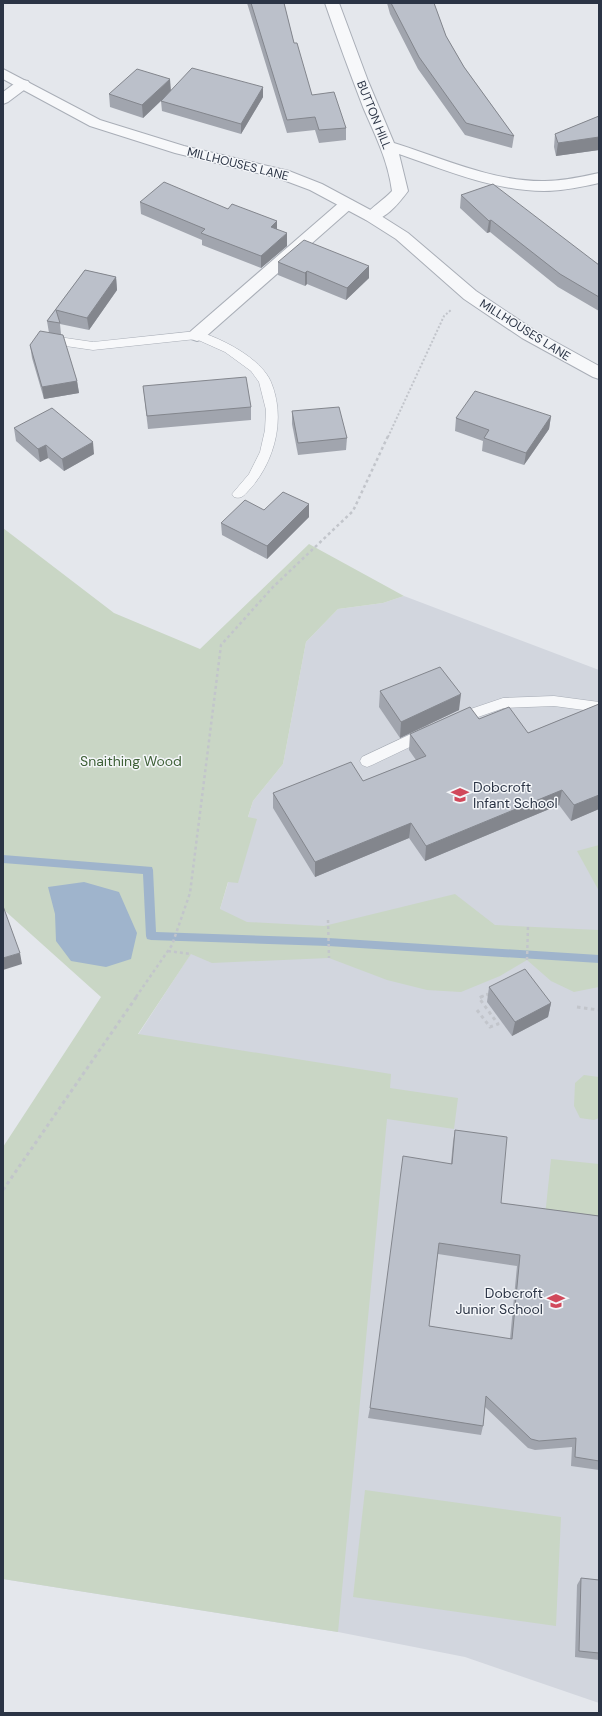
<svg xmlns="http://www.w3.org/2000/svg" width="602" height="1716" font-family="'DM Sans',sans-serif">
	<rect width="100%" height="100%" fill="#e4e7ec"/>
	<polygon fill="#d2d6de" points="404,596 599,670 599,1703 465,1657 338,1632 3,1579 3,1242 220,909 253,801 283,764 306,642 338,609 383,603"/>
	<g fill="#c9d6c5">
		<polygon points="3,528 114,613 200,649 309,544 404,596 383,603 338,609 306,642 283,764 253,801 248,817 257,819 238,883 228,882 220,909 247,922 324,926 455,894 495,925 599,930 599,987 574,992 551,981 527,960 500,976 461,992 427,990 387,980 329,958 212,963 191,954 138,1034 391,1074 390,1088 458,1098 454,1129 387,1119 338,1632 3,1579 3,1147 101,997 3,909"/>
		<polygon points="599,845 599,891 577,851"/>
		<polygon points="584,1075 599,1077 599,1118 594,1120 580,1118 574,1106 575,1083"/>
		<polygon points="551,1159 599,1164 599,1224 545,1216"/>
		<polygon points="365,1490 561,1517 556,1626 353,1597"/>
	</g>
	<polygon fill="#9fb4cc" points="84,882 119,892 137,933 131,959 106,967 71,961 56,941 55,914 48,887"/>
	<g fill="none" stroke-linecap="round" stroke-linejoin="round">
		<polygon fill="#9fb4cc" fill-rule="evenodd" points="3,855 152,867 153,870 156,932 328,938 599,955 599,963 328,946 151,940 147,939 146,936 143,874 3,863"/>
		<g stroke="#a9aeb7" stroke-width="1">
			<g id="service">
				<path d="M 197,331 C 221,338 261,358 271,382 C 286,418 275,460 251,488 C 245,494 242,500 234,497 L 232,494 L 249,474 L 260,452 L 265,430 L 266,410 L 259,382 L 251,371 L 225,352 L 196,339 L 93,350 L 45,343 L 39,339 L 45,335 L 93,342 Z"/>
				<polygon points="554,696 599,702 599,712 554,706 504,708 455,725 450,724 448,720 450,716 503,698"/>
				<polygon points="428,726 433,728 435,732 433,736 372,765 367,767 362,765 360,761 362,757"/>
			</g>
		</g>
		<g stroke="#a9aeb7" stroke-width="2">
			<g id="minor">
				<path d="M 325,3 L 339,3 L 368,81 L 394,143 C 442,158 493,182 545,181 C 563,181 581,177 599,173 L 599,183 C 581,187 563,191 544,191 C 495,191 445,170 399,154 L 408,191 C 399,203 383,224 366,220 L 364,217 C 371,207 384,200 392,191 C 388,160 375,135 363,107 C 350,73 337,38 325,3 Z"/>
				<polygon points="23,80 28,81 30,84 28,87 8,102 3,104 3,92 18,81"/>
				<polygon points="347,199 353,201 355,204 353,207 203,339 197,341 191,339 188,335 191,331 341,201"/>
			</g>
		</g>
		<g stroke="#a9aeb7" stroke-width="2">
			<polygon id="tertiary" points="3,69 100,120 184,146 289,171 322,184 378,214 408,233 476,291 534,330 599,366 599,379 593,377 522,338 464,299 396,239 366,220 310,190 278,178 175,153 90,126 3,79"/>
		</g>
		<polyline stroke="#c2c5cb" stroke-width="2" stroke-dasharray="2 2" stroke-linecap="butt" points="388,437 444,316 451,310"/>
		<g stroke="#c2c5cb" stroke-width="2.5" stroke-dasharray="3 3" stroke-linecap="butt">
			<polyline points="328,920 329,958"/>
			<polyline points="168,951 191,954"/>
			<polyline points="527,960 528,926"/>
			<polyline points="136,997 172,945 190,893 221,645 273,587 353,511 388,436"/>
			<polyline points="481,997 487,994 489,997"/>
		</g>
		<g stroke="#c2c5cb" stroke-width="3" stroke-dasharray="3.5 3.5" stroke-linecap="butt">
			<polyline points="577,1007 599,1010"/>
			<polyline points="477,1010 490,1027 498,1024 479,998 483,996"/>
			<polyline points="3,1190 137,996"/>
		</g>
		<use href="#service" fill="#f7f8fa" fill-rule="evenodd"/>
		<use href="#minor" fill="#f7f8fa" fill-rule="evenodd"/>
		<use href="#tertiary" fill="#f7f8fa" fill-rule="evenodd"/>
	</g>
	<g fill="#a1a5ae" fill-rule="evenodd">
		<polygon points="247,3 284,3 294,43 312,95 346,128 346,140 319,143 315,130 287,133"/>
		<polygon points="387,3 434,3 446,36 464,67 514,136 512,148 465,135 418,69 390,14"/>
		<polygon points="263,87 263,97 241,134 162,111 161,101 143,118 110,107 109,94 171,91"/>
		<polygon points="599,116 599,150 556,156 554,147 555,134"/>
		<polygon points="461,195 599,265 599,311 558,287 490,232 487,233 460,208"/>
		<polygon points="140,202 228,209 277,221 277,229 287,246 261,268 202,245 202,240 141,214"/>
		<polygon points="278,262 369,278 346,300 307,284 305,286 278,275"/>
		<polygon points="85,270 116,277 117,290 89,330 60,324 61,334 77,381 79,393 44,399 32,358 30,345 49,333 47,321"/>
		<polygon points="143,386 251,407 251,420 148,429"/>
		<polygon points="292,411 347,438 346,450 298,455 292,424"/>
		<polygon points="551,416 549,429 524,465 482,451 483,441 455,431 456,418"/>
		<polygon points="14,428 94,454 64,471 48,458 40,462 16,441"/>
		<polygon points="309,504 309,517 267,559 222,535 221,523 264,510"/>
		<polygon points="380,691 459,710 400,738 379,707"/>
		<polygon points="599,704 599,809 571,821 559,805 425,861 409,838 315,877 273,808 273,793 363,781 416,760 409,750 410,734 479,719 528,733"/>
		<polygon points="489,987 551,1003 548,1017 512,1036 487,1002"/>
		<path d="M 455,1130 L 501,1203 L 599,1216 L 599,1470 L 571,1466 L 572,1447 L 535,1450 L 528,1448 L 485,1407 L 483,1426 L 481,1435 L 368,1418 L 370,1408 L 451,1163 L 453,1142 ZM 438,1254 L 517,1266 L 510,1339 L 429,1326 Z"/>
		<polygon points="581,1578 599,1580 599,1660 575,1657 577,1585"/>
	</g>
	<g fill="#83868d">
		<polygon points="170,79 171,91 143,118 142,105"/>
		<polygon points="263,87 263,97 241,134 241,124"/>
		<polygon points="599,137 599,150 556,156 558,143"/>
		<polygon points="491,220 490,232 487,233 489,221"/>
		<polygon points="277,221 277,234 271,227"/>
		<polygon points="287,233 287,246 261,268 261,256"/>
		<polygon points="369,266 369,278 346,300 347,288"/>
		<polygon points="307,271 307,284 305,286 305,273"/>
		<polygon points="116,277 117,290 89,330 87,318"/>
		<polygon points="77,381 79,393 44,399 42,387"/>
		<polygon points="551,416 549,429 524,465 526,453"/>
		<polygon points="93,442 94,454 64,471 62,459"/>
		<polygon points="46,445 48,458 40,462 38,449"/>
		<polygon points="309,504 309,517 267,559 267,546"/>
		<polygon points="461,694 459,710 400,738 401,722"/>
		<polygon points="562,790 559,805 425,861 426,846"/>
		<polygon points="599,795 599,809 571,821 574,805"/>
		<polygon points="411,823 409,838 315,877 315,862"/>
		<polygon points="20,953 22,964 3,970 3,958"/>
		<polygon points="551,1003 548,1017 512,1036 515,1022"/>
	</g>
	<g fill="#bbc0ca" stroke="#83868d" fill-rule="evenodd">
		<polygon points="251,3 284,3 294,43 297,43 312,95 334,92 346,128 319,130 315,117 287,120"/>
		<polygon points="391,3 434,3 446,36 464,67 514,136 466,123 419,57"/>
		<polygon points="192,68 263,87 241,124 161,101"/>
		<polygon points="137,69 170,79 142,105 109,94"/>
		<polygon points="599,116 599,137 558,143 555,134"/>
		<polygon points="164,182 228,209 232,204 277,221 271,227 287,233 261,256 201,233 205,229 140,202"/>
		<polygon points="493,184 599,265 599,297 560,274 491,220 489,221 461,195"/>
		<polygon points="304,240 369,266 347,288 307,271 305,273 278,262"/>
		<polygon points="85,270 116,277 87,318 56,310 60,323 47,321"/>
		<polygon points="40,331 63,335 77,381 42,387 30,345"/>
		<polygon points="246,377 251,407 147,416 143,386"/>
		<polygon points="475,391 551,416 526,453 484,438 489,430 456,418"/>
		<polygon points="339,407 347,438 298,443 292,411"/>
		<polygon points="52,408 93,442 62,459 46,445 38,449 14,428"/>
		<polygon points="283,492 309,504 267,546 221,523 245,500 264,510"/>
		<polygon points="440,667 461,694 401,722 380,691"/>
		<polygon points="599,704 599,795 574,805 562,790 426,846 411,823 315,862 273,793 351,762 363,781 426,756 410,734 470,707 479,719 509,707 528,733"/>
		<polygon points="3,906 20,953 3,958"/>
		<polygon points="525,969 551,1003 515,1022 489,987"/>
		<path d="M 455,1130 L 507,1137 L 501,1203 L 599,1216 L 599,1461 L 575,1457 L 576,1438 L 539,1441 L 531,1439 L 486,1396 L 483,1426 L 370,1408 L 403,1156 L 452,1164 ZM 439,1243 L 520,1255 L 512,1339 L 429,1326 Z"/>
		<polygon points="581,1578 599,1580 599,1653 579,1651"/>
	</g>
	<defs>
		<g id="school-bare" transform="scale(1.38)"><path d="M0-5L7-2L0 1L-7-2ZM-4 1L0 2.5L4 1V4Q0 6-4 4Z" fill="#d1495b" stroke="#f4f6f9" stroke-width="2.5" paint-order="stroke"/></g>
	</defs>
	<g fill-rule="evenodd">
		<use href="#school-bare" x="460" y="795"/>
		<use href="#school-bare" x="556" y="1301"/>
	</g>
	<g text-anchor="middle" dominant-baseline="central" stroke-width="3" stroke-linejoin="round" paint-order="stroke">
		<g font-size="12" fill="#2b3445" stroke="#f4f6f9">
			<text transform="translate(374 115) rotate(68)">BUTTON HILL</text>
			<text transform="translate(238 164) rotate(14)">MILLHOUSES LANE</text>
			<text transform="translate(525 330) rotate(32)">MILLHOUSES LANE</text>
		</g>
		<g font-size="14" fill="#3f6138" stroke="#f4f6f9">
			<text x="131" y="761">Snaithing Wood</text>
		</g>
		<g font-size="14" fill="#2b3445" stroke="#f4f6f9" text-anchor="start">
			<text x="473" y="787">Dobcroft<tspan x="473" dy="16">Infant School</tspan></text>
			<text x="543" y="1293" text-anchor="end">Dobcroft<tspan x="543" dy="16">Junior School</tspan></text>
		</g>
	</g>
	<rect width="602" height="1716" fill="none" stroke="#2b3445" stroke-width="8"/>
</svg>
